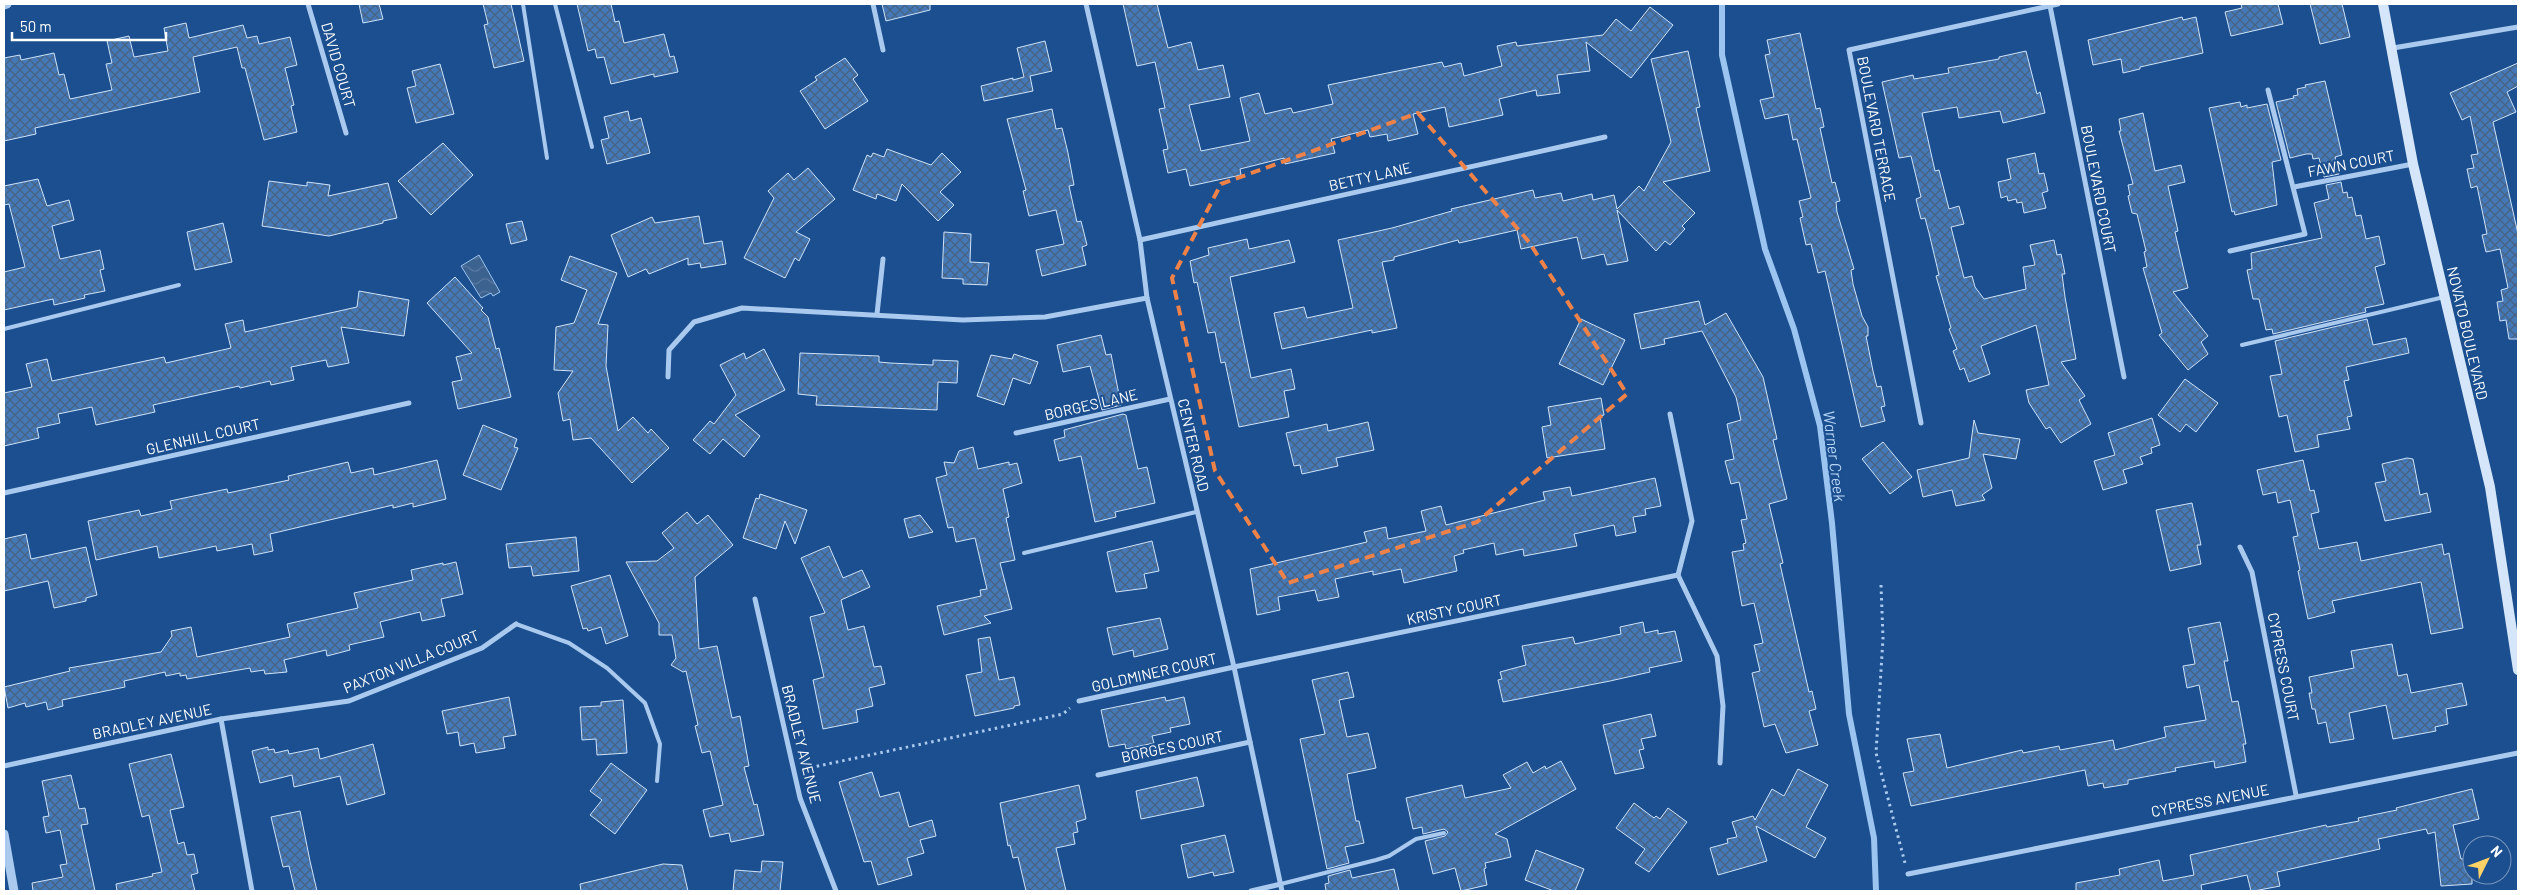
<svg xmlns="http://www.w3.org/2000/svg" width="2522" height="895" font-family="Barlow,sans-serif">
	<defs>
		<pattern id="water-waves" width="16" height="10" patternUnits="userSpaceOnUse" patternTransform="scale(1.25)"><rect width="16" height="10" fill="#3c6290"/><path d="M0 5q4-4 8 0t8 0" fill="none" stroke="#597aa1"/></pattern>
		<pattern id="building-cross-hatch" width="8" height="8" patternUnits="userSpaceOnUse" patternTransform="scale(1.25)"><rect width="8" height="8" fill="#4478b7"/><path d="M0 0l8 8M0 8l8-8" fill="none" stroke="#486282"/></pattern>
	</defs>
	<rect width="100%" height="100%" fill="#1b4f8f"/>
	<polygon fill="url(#water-waves)" stroke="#9cc4f0" points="479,255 500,292 493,296 491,293 481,298 461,266"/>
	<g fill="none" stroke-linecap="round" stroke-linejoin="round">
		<polyline stroke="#9cc4f0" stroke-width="6" points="1722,4 1722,55 1765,249 1794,329 1820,426 1832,523 1849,714 1874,838 1876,891"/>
	</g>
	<g fill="url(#building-cross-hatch)" stroke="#cfe3fa">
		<polygon points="359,4 379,4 383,19 363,23"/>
		<polygon points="483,4 511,4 524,61 494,68 484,25 488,24"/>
		<polygon points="577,4 611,4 615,22 619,21 624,43 664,34 670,57 674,56 678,72 654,77 654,74 611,84 604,57 597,58 595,49 588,51"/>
		<polygon points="882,4 930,4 930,10 886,21"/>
		<polygon points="1123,4 1157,4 1168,48 1191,42 1198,70 1223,65 1230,97 1189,105 1201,151 1250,141 1240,98 1259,93 1265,114 1291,108 1293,113 1333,104 1328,85 1442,62 1444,67 1461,63 1464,76 1502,66 1497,46 1516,42 1517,46 1603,35 1616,19 1631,31 1650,7 1673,25 1631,78 1586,42 1590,71 1557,75 1560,93 1537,96 1536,90 1499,99 1503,115 1449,127 1445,107 1413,114 1418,134 1388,141 1387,134 1370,137 1368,130 1331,139 1335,153 1285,164 1284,158 1240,169 1241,175 1190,186 1186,169 1168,173 1163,150 1168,149 1159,109 1165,108 1155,62 1137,66"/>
		<polygon points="2241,4 2278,4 2283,24 2231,36 2225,12 2242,8"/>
		<polygon points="2310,4 2342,4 2350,37 2320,44"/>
		<polygon points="2182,17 2183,20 2196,17 2203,53 2140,67 2140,69 2123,73 2121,59 2093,65 2088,40"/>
		<polygon points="186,23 189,38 243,25 247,38 257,36 259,44 290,37 297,65 285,68 294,105 291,106 297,132 264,140 245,68 242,68 237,47 193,57 200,92 35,128 36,134 4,141 4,58 20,55 21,60 54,53 59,75 64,74 70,99 112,90 106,64 112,63 107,41 129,36 134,57 168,51 164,28"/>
		<polygon points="1800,33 1816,109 1820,108 1824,127 1820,128 1832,183 1835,182 1840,201 1836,202 1837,212 1854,269 1851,270 1853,284 1862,316 1868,327 1868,336 1866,336 1873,371 1877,387 1881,386 1885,406 1881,407 1885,421 1861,427 1825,271 1818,273 1811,244 1806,245 1800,218 1803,217 1799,201 1811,198 1797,139 1793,140 1788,114 1765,119 1760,100 1774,97 1765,55 1770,54 1767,40"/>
		<polygon points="1045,41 1052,71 1030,76 1033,91 984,101 981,86 1013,78 1013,80 1024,77 1017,48"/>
		<polygon points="1688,51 1700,107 1696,108 1710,171 1663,182 1695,213 1682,226 1685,229 1670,245 1665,241 1656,251 1617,210 1628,261 1607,265 1604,254 1582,259 1577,237 1521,249 1517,230 1459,243 1458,240 1394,257 1394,260 1382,262 1397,328 1372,333 1372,330 1282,349 1274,313 1304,307 1307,318 1353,308 1338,240 1392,228 1452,211 1451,209 1533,190 1535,198 1561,193 1563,201 1592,194 1593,200 1614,195 1617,209 1639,186 1644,191 1671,142 1651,59"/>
		<polygon points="2026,51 2037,94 2040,92 2045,113 2003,123 2000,111 1959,118 1957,107 1922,113 1935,171 1939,170 1949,209 1959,206 1964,224 1951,227 1964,278 1972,276 1975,287 1984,299 2026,289 2023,267 2035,265 2030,245 2054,240 2057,255 2061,254 2065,274 2062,274 2065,297 2076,359 2061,362 2085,396 2079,400 2091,424 2061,443 2050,427 2046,429 2029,403 2026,390 2049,385 2036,325 1981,346 1990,374 1969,382 1964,368 1960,370 1953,351 1957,349 1949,329 1951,328 1936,276 1939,275 1929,233 1925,218 1921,219 1916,199 1921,197 1911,156 1899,158 1882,82 1913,75 1914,79 1949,73 1948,68 1999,59 1999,57"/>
		<polygon points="845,58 858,75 853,79 868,101 825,129 800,91 817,80 815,77"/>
		<polygon points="2518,63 2518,86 2507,92 2516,112 2493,122 2518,234 2518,339 2509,339 2506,320 2500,321 2497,302 2503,301 2501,290 2508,288 2500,249 2486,252 2482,235 2487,234 2477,186 2471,188 2467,169 2474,168 2471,155 2478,154 2470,116 2462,120 2450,93"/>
		<polygon points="440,64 454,114 416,123 407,88 416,86 412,71"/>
		<polygon points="2325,81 2342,155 2335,157 2339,174 2324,177 2319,158 2313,159 2312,154 2306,154 2290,158 2276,102 2294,98 2293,96 2298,95 2297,89 2306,87 2305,85"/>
		<polygon points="2240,102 2241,107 2247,105 2247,108 2267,104 2281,160 2272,162 2277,205 2235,215 2234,211 2232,212 2209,108"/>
		<polygon points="1052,109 1056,129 1062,128 1068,153 1074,185 1069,186 1077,222 1081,221 1087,245 1082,247 1086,265 1042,276 1036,250 1064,244 1056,210 1029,216 1023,191 1026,190 1007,119"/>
		<polygon points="628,111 630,121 641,118 650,153 607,164 601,140 609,138 604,117"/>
		<polygon points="2143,113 2155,171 2181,165 2185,182 2168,186 2178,231 2175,232 2188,288 2173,292 2208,336 2201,342 2208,354 2188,370 2159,335 2162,333 2143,268 2147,267 2144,252 2146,251 2137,214 2132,213 2128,196 2130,195 2128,185 2133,184 2119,131 2121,131 2119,119"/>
		<polygon points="443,143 473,175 431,215 398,181"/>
		<polygon points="887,149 931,165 942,153 961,172 940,192 954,205 938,221 902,184 896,201 877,194 876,199 853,190 867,155 871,157 873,153 884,157"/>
		<polygon points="2035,153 2039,174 2044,173 2048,191 2042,193 2046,208 2024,213 2022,202 2017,203 2016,199 2008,201 2007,196 2001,198 1998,182 2011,179 2007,159"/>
		<polygon points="808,168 835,199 796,232 810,239 799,261 795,258 785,278 744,258 774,198 768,191 788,173 794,180"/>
		<polygon points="38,179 47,206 69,200 74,220 52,226 60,259 100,250 104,269 100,270 105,291 84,295 85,298 54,305 53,299 4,310 4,272 25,267 9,204 4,205 4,186"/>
		<polygon points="269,181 307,186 307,182 330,185 328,196 388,183 397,218 383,221 383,223 329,236 262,226"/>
		<polygon points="2341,182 2343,193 2347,192 2348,198 2352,197 2356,216 2361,215 2366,239 2379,236 2385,264 2375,267 2384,304 2365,308 2366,312 2273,334 2272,329 2266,330 2259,299 2253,299 2247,270 2252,269 2251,253 2322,238 2314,203 2329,199 2326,185"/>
		<polygon points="699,216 704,244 722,241 726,264 701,268 700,263 688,265 688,258 649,274 646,269 628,277 611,235 652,217 655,223"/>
		<polygon points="522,221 527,240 511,244 506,224"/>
		<polygon points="223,223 232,262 195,270 187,232"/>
		<polygon points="944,232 971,234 970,262 989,263 987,285 963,284 963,279 942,278"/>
		<polygon points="1247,239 1249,249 1289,240 1295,262 1230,277 1251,378 1291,369 1295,389 1284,391 1289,417 1239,427 1225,362 1221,363 1215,332 1208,333 1197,282 1194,283 1190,261 1209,255 1208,248"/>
		<polygon points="570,256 617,273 598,324 608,325 606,366 618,431 633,417 648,433 651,429 669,448 632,483 591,438 573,440 570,419 563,421 558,393 573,371 554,370 556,327 574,323 587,290 561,280"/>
		<polygon points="455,277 483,308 481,310 488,317 496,349 499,348 511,397 458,409 452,382 462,380 456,357 472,353 427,303"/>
		<polygon points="359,291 409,300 404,336 341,327 349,363 328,367 326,360 291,367 294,380 271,385 270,381 240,388 239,386 153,405 155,412 96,425 92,407 58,414 60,423 37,428 39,438 4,446 4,393 32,387 26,364 47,359 52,381 164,357 166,363 231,348 225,324 243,320 245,332 357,307"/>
		<polygon points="1699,301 1705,325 1726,313 1763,377 1777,439 1773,440 1787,499 1769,504 1783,563 1780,564 1809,692 1812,691 1816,709 1809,711 1818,745 1786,753 1775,724 1764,727 1752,673 1760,671 1754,645 1763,643 1754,603 1742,606 1732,552 1744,550 1743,544 1746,543 1741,520 1747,519 1739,482 1731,484 1725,461 1734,459 1727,424 1741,420 1736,397 1702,331 1664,339 1665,344 1641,349 1634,314"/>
		<polygon points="1581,319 1625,340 1603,385 1559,364"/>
		<polygon points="2367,319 2373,345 2406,338 2409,353 2346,367 2349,380 2344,381 2352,416 2347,417 2350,429 2317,435 2319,447 2295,452 2287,415 2279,417 2270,376 2282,374 2275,341"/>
		<polygon points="1101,335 1106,355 1111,354 1121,405 1102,410 1090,366 1063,372 1057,345"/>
		<polygon points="764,349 785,390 735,415 760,436 744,457 723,439 710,454 693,440 710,421 714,424 736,395 720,365 744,353 746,359"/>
		<polygon points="800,353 879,356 879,362 890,363 933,365 933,360 958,361 957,383 938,382 937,410 816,405 817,396 798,394"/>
		<polygon points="1014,354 1038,362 1030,384 1013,378 1004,405 977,396 991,355 1012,359"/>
		<polygon points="2185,379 2218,403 2196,432 2186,424 2180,432 2158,415"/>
		<polygon points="1601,398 1604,415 1600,416 1605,449 1547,458 1542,427 1551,425 1548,407"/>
		<polygon points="1123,414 1126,415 1138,469 1147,467 1155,503 1115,512 1116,517 1095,522 1081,456 1059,461 1054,440 1065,437 1064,430"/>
		<polygon points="2152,418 2160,445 2151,448 2152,453 2140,457 2143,464 2123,470 2127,483 2103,490 2094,461 2115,455 2108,433"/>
		<polygon points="1974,420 1978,433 2020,439 2016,459 1983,454 1992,488 1982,495 1985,500 1956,506 1952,490 1923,497 1917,470 1969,458"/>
		<polygon points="1368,422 1374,450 1336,458 1338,466 1302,474 1300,465 1294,466 1286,433 1327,424 1328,431"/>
		<polygon points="483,425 517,439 514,447 518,448 501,490 463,475"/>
		<polygon points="1883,442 1912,477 1890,494 1862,459"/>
		<polygon points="973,447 978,469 1009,462 1009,465 1017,463 1022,483 1003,489 1009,517 1006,518 1015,560 1000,563 1012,609 984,616 991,623 944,635 937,606 981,596 980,590 987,589 975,538 956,542 953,527 948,528 936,478 947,475 944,462 954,463 959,451"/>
		<polygon points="2407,458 2413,459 2420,495 2427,493 2431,512 2385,521 2375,483 2386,481 2382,464"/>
		<polygon points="437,460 446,499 413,507 413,503 393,508 393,505 270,534 273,551 254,555 252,544 217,551 216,546 159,558 157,546 96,560 88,521 139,510 141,516 172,509 170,501 227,489 228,493 289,480 288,476 348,462 351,473 373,468 374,475"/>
		<polygon points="2303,460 2310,491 2314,490 2319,512 2311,514 2319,549 2357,542 2361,561 2442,544 2444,555 2449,553 2463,628 2431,634 2421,582 2332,601 2335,612 2308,619 2298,571 2300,570 2293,537 2298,536 2290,500 2278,503 2276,492 2263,495 2257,470"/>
		<polygon points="1655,478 1661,506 1645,509 1646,515 1633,517 1636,532 1616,536 1614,525 1574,534 1577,546 1524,556 1523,549 1496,555 1494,543 1463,550 1464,553 1454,556 1457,571 1404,583 1401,569 1373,575 1373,571 1335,579 1339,597 1318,601 1315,590 1278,597 1280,610 1257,615 1250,569 1367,542 1364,532 1386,527 1388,539 1426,531 1421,511 1441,506 1446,525 1545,500 1543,492 1570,487 1572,496"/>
		<polygon points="760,494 807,510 795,544 785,521 776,549 743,538 756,498 759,499"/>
		<polygon points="2192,503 2201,545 2197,545 2201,564 2170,571 2156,510"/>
		<polygon points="687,512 697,524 708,515 733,545 695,577 699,649 717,646 732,718 740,716 749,766 744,767 754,805 757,804 764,835 731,842 729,833 710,837 703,810 723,805 710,751 702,753 695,726 698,725 686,671 683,672 671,665 676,658 672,635 659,635 659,623 626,562 657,561 674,548 662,533"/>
		<polygon points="920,515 933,532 909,538 904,519"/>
		<polygon points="26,534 31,559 86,547 97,595 86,598 86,601 54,608 48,581 4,591 4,539"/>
		<polygon points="576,537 579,571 533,576 531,566 509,568 506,544"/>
		<polygon points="1152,541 1159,571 1144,574 1147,588 1116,592 1107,552"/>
		<polygon points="829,546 843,578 862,570 870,587 841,600 848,630 864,626 874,667 881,666 885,684 869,688 873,706 856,710 858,722 823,729 813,680 824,677 810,617 825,613 801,558"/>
		<polygon points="456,562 463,594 441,599 445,616 422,621 420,612 380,622 384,637 349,645 350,650 327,656 326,650 284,660 287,672 265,674 264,670 251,672 250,668 187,679 186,675 180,676 180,673 166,676 165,672 124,681 125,687 62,700 63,706 48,710 46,702 26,707 25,703 8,708 4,687 70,671 69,668 161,652 172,636 171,631 191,627 197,657 290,637 287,624 358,608 354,593 413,580 411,570 443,563 443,565"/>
		<polygon points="610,575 628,636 606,644 601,627 588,631 587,628 583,629 571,586"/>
		<polygon points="1160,618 1168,649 1134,657 1133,650 1113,655 1107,628"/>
		<polygon points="1643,622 1645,633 1658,630 1658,634 1675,631 1682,661 1649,668 1650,672 1610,681 1503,702 1498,680 1502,679 1500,672 1526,665 1522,646 1573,637 1575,644 1621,634 1620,627"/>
		<polygon points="2220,622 2228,661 2224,661 2232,702 2238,701 2246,744 2243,744 2246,762 2215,768 2214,761 2175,768 2176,771 2128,780 2128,784 2104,788 2103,783 2088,786 2085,770 1911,806 1903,773 1914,771 1907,739 1940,734 1947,768 2022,750 2023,753 2059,746 2060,750 2113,740 2115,750 2166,737 2164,727 2206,720 2199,685 2187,688 2183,666 2195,664 2188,628"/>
		<polygon points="990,637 999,680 1014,677 1020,705 1014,706 1014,708 975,716 966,675 982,672 978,639"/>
		<polygon points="2392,644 2398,676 2407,674 2411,693 2462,683 2467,705 2446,709 2448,724 2435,727 2436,731 2393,739 2386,705 2349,713 2354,739 2330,743 2326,722 2318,724 2315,709 2312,709 2309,693 2312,693 2309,677 2354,668 2351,651"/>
		<polygon points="1348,672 1354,697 1339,700 1347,737 1368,733 1376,768 1347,774 1356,821 1359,821 1364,843 1345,847 1349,863 1327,869 1300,739 1325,734 1312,680"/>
		<polygon points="509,697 516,735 503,737 505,748 476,753 474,743 460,746 458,732 447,734 442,711"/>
		<polygon points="1165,697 1166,701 1184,697 1190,724 1170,728 1171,732 1152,736 1154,743 1126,749 1125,744 1109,747 1101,710"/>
		<polygon points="623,700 627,753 597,755 596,739 582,740 580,707 601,706 601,702"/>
		<polygon points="1651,714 1656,736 1641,739 1644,749 1639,750 1644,768 1615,774 1603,725"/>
		<polygon points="373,744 385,794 347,805 340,776 294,787 292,775 260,783 252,751 268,747 268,750 274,749 275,753 288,750 289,754 318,748 320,759"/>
		<polygon points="171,754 184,807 170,810 178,844 184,842 187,855 194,854 198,873 191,875 195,891 117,891 116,884 153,876 152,874 162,872 149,815 142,817 129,764"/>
		<polygon points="1561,761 1576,789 1495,834 1507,839 1511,857 1485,863 1486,868 1484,869 1487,885 1461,891 1455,868 1433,874 1425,841 1445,836 1448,832 1444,829 1423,834 1422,827 1413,829 1406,798 1462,785 1465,798 1511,788 1503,775 1527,762 1533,773 1545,766 1546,769"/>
		<polygon points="611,763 647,790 615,834 590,815 602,800 590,791"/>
		<polygon points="1798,769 1828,785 1806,827 1826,838 1815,858 1756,826 1767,861 1718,875 1710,848 1728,843 1727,839 1737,837 1732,822 1753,816 1755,820 1772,789 1784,796"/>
		<polygon points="872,772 880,797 899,792 909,827 932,820 936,836 920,840 924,853 907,858 912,875 878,885 871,861 864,862 839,782"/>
		<polygon points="71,775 79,809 85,808 88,824 81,825 95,891 33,891 32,883 63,877 60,865 67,864 60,830 46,833 43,817 49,816 42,781"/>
		<polygon points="1197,777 1204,806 1141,819 1136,791"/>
		<polygon points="1079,785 1086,819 1076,822 1078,832 1073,833 1075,844 1056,848 1066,891 1026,891 1018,857 1013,858 1010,845 1008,846 1000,803"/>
		<polygon points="2472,789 2479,819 2453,825 2461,859 2472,858 2472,884 2441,886 2435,832 2428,834 2426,829 2378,839 2380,849 2277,872 2280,886 2254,891 2251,891 2247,875 2201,885 2202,891 2076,891 2076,883 2120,875 2119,869 2159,860 2163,881 2194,875 2190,855 2326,825 2327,827 2359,821 2358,818 2397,810 2396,808"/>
		<polygon points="1634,803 1654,818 1656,816 1660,819 1668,808 1687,822 1649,872 1635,863 1645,849 1616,828"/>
		<polygon points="300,811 310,861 317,891 295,891 289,866 283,867 271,817"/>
		<polygon points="1225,835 1234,872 1214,876 1213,872 1188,878 1181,845"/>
		<polygon points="1536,850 1584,869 1575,891 1554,891 1525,880"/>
		<polygon points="762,861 783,862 780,891 733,891 735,870 761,872"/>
		<polygon points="663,864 682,865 688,891 581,891 580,884"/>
		<polygon points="1394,869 1399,891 1326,891 1325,884 1329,883 1328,876 1350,870 1352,878"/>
	</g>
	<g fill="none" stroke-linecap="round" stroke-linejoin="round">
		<g stroke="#a9c9ee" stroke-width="3" stroke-dasharray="2.5 4" stroke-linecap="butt">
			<polyline points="1881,585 1883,638 1876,753 1905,863"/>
			<polyline points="804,769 1063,714 1070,708"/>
		</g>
		<g stroke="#a9c9ee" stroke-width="4">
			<polyline points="523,4 547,158"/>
			<polyline points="555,4 592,147"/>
			<polyline points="4,329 179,285"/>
			<polyline points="2242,345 2444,297"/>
			<polyline points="1024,553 1196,512"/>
			<polyline points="516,624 569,643 607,668 645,703 660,744 657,781"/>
			<polyline points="1281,884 1376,860 1389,856 1416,839 1444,833"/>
		</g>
		<g stroke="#a9c9ee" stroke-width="5">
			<polyline points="308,4 346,133"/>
			<polyline points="873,4 883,50"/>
			<polyline points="1086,4 1140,240 1147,298 1234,667 1282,891"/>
			<polyline points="2050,6 2124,377"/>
			<polyline points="2393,48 2518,27"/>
			<polyline points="2294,187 2413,164"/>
			<polyline points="1140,240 1605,137"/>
			<polyline points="2230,251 2305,234 2268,90"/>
			<polyline points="877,314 883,259"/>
			<polyline points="668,377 669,350 694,322 742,308 963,320 1045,317 1147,298"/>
			<polyline points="1670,414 1692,521 1678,575 1717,656 1723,706 1720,763"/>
			<polyline points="1921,423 1849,50 2058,4"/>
			<polyline points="1016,433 1170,399"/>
			<polyline points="4,493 409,403"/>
			<polyline points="2240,547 2252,572 2296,795"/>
			<polyline points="755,599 800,798 836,891"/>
			<polyline points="1079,701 1234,667 1678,575"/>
			<polyline points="221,719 252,891"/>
			<polyline points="4,766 221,719 349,701 482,648 516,624"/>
			<polyline points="1098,775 1250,742"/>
			<polyline points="1908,874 2518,753"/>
			<polyline points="1251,891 1281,884"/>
		</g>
		<g stroke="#a9c9ee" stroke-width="9">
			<polyline points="4,5 7,4"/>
			<polyline points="4,834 14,891"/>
		</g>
		<polyline stroke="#d6e6fa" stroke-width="10" points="2383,4 2413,164 2490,487 2518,670"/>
	</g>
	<path fill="none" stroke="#ee8249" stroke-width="4" stroke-dasharray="10 6" stroke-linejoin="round" d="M 1418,113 L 1529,242 L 1627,394 L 1477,522 L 1288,583 L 1215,471 L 1172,278 L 1221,184 Z"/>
	<g text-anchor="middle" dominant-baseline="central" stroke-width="4" stroke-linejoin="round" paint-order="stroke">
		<g font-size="15" fill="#fff" stroke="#1b4f8f">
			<text transform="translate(339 65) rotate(74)">DAVID COURT</text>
			<text transform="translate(1877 129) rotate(79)">BOULEVARD TERRACE</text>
			<text transform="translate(2351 163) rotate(-11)">FAWN COURT</text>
			<text transform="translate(1370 176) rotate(-13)">BETTY LANE</text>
			<text transform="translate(2099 189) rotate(79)">BOULEVARD COURT</text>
			<text transform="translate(2468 333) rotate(77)">NOVATO BOULEVARD</text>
			<text transform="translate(1091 404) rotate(-13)">BORGES LANE</text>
			<text transform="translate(203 436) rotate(-13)">GLENHILL COURT</text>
			<text transform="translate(1194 445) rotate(77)">CENTER ROAD</text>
			<text transform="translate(1454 609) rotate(-12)">KRISTY COURT</text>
			<text transform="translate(411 661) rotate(-22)">PAXTON VILLA COURT</text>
			<text transform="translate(2284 667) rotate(79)">CYPRESS COURT</text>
			<text transform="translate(1154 672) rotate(-13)">GOLDMINER COURT</text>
			<text transform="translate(152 721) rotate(-12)">BRADLEY AVENUE</text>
			<text transform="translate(802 744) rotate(76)">BRADLEY AVENUE</text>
			<text transform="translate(1172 746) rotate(-12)">BORGES COURT</text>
			<text transform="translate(2210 800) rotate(-11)">CYPRESS AVENUE</text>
		</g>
		<g font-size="16" font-style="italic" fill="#b5d3f5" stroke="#1b4f8f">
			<text transform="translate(1835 456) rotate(83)">Warner Creek</text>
		</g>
	</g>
	<rect width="2522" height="895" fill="none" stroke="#ffffff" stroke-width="10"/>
	<g transform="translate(2487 860) rotate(48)"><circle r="24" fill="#1b4f8f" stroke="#7695bc"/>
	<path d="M0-4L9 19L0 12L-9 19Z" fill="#ffd166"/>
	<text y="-8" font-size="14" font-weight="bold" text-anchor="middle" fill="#ffffff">N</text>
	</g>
	<path d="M12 32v8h154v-8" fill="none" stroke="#ffffff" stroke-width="2.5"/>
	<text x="20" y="32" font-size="15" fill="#ffffff" stroke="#1b4f8f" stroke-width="4" paint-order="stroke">50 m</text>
</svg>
